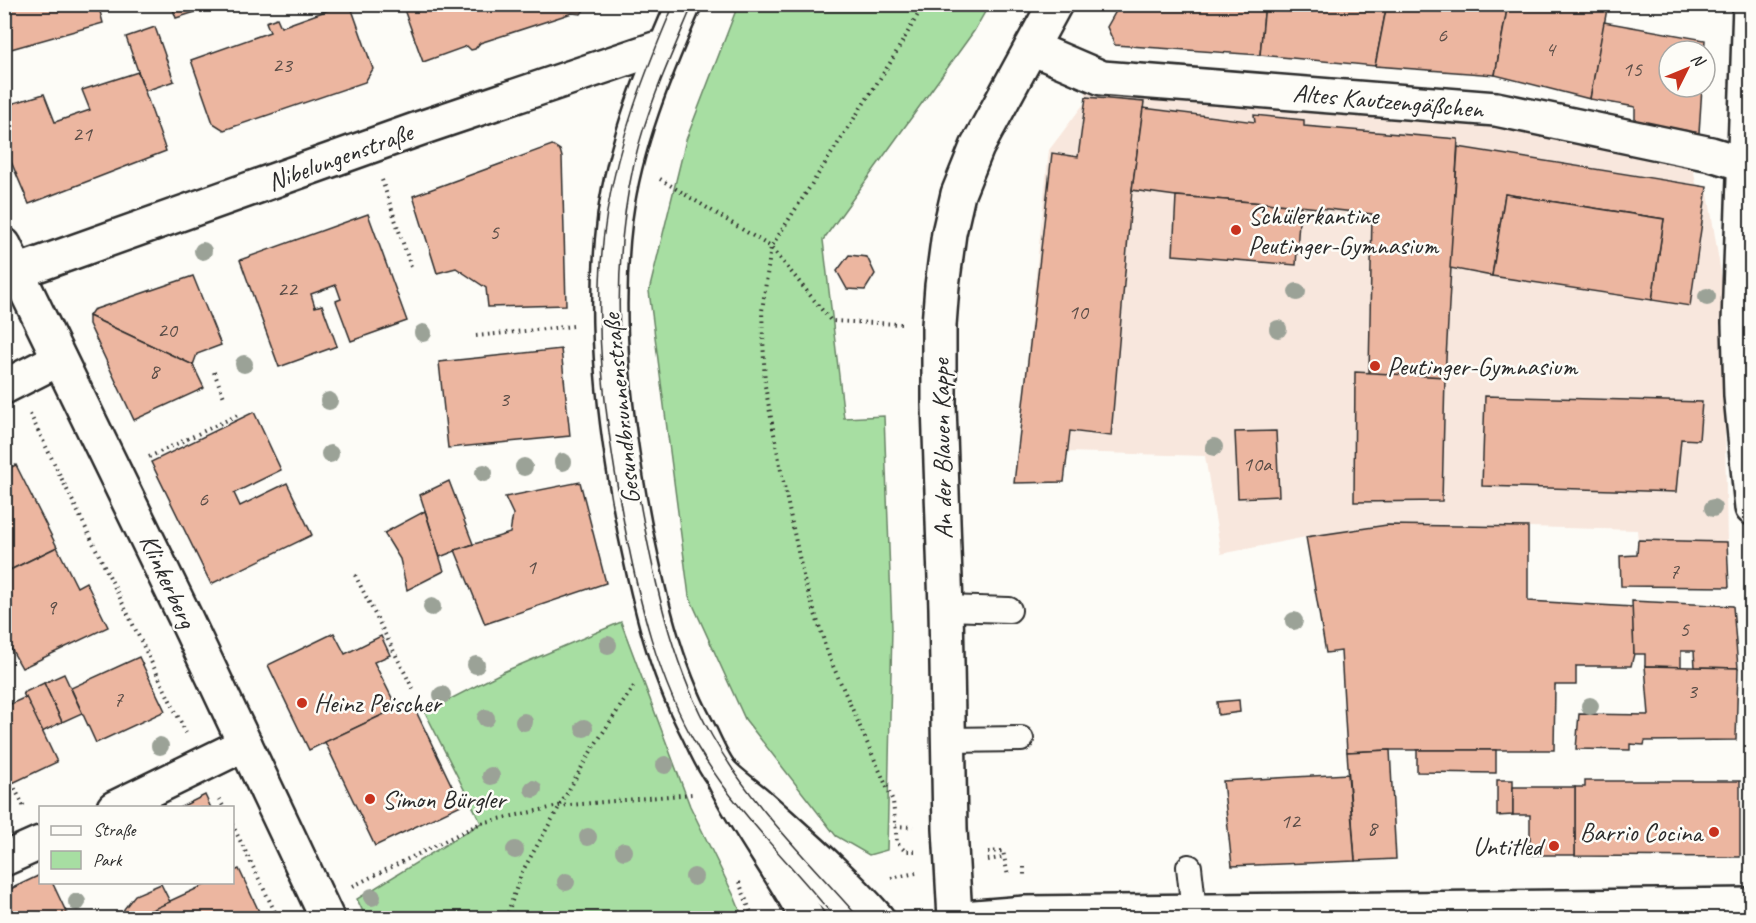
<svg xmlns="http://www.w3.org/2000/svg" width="1756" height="923" font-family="Caveat,sans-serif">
	<rect width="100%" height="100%" fill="#fdfcf7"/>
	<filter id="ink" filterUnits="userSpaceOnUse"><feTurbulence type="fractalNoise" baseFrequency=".0167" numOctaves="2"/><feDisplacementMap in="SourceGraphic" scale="12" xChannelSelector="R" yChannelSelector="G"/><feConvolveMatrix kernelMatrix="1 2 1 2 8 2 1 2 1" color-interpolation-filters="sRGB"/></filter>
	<g filter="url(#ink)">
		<polygon fill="#f8e7dd" points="1086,87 1489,124 1693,166 1696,184 1707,187 1722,280 1727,542 1638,540 1637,530 1528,527 1306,537 1221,554 1205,456 1066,452 1064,482 1014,483 1049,150 1086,101"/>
		<g fill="#a7dea2" stroke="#698466" stroke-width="1.5">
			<polygon points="738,5 989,5 974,31 823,240 844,418 884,416 892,628 887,850 869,855 836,836 745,719 689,596 649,291 686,140"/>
			<polygon points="621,622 690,806 734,896 743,918 366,918 357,899 481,823 425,712 503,672"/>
		</g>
		<g fill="#ecb6a0" stroke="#2b2b2b" stroke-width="1.5">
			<polygon points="4,4 98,4 103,23 4,51"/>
			<polygon points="171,4 221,4 176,18"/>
			<polygon points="345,4 350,4 373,69 365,82 224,130 213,123 191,60 270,32 266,22 277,18 281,27"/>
			<polygon points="402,4 585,4 585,5 584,10 581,14 572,13 480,43 475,49 471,50 467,46 423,62"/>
			<polygon points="1120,4 1265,4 1260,55 1115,45 1107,27"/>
			<polygon points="1265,4 1387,4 1375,66 1260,55"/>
			<polygon points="1387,4 1508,4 1495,75 1375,66"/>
			<polygon points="1508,4 1608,4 1590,99 1495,75"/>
			<polygon points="1604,22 1705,40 1704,51 1669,51 1669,87 1702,87 1699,133 1635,121 1635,107 1590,99"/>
			<polygon points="155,27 174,81 145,91 126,37"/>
			<polygon points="138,72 166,151 29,204 4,145 4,106 44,94 55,122 90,110 82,90"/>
			<polygon points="1086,97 1144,102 1132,190 1111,436 1070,431 1064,482 1014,483 1052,153 1078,157"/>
			<polygon points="1143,108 1255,122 1254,115 1304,120 1304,126 1458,139 1445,377 1369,374 1372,214 1300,206 1176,196 1132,190"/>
			<polygon points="552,145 560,150 562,157 566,305 488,307 486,288 456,268 437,273 413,196"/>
			<polygon points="1458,147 1707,187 1690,306 1652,300 1664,219 1505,194 1492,276 1450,268"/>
			<polygon points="1505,194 1664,219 1652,300 1492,276"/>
			<polygon points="1176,196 1300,206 1296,265 1173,255"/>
			<polygon points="368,214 407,321 351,341 336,301 341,299 336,285 311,294 315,307 322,305 337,346 279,367 240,260"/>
			<polygon points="849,255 867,257 875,274 865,290 847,289 837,271"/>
			<polygon points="193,276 221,345 197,354 193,365 89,316 93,310"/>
			<polygon points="89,316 193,365 204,388 134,420 89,324"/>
			<polygon points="561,349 570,436 448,448 439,362"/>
			<polygon points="1355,372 1445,377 1442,501 1354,502"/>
			<polygon points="1485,396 1702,402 1699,440 1681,439 1676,492 1482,486"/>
			<polygon points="254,412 281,470 234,493 240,506 287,483 312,535 211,584 151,462"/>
			<polygon points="1276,431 1279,496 1238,498 1235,432"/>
			<polygon points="16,465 57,547 4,573 4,470"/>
			<polygon points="449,481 473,544 440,557 420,495"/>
			<polygon points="580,482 606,583 485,624 455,550 510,533 513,514 505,497"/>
			<polygon points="425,511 444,571 407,590 400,559 384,533"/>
			<polygon points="1387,525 1528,527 1528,601 1633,607 1634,654 1631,666 1576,666 1576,685 1555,685 1554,750 1390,750 1347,752 1341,651 1326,653 1306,537"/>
			<polygon points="1638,540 1727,542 1729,587 1621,586 1620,556 1637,555"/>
			<polygon points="57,547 77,587 86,582 108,627 22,668 4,636 4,573"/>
			<polygon points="1632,601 1733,606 1738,668 1695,667 1694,651 1681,651 1681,667 1645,666 1645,654 1634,654"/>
			<polygon points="334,633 345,654 381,636 390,655 374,662 397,708 309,750 268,665"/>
			<polygon points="139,657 165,711 96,743 71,688"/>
			<polygon points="1645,666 1738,668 1736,740 1645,741 1644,745 1630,744 1630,750 1576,749 1579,714 1649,715"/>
			<polygon points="64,674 82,713 62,722 44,683"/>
			<polygon points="44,683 62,722 42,732 23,693"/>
			<polygon points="26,697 57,762 4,787 4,707"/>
			<polygon points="1239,700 1240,712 1218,715 1217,702"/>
			<polygon points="412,703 461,805 375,846 325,742 397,708"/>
			<polygon points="1390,750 1396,859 1355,861 1347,752"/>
			<polygon points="1417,750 1496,750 1496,773 1417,772"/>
			<polygon points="1348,774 1355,861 1232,866 1223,781"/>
			<polygon points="1497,780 1513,780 1513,815 1497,816"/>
			<polygon points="1585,781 1740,781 1740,857 1575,856 1575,787 1585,787"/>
			<polygon points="1513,787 1575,787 1575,855 1530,855 1530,815 1513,815"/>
			<polygon points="205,795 211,808 179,808"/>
			<polygon points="239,869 262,918 133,918 211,882 232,882 232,872"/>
			<polygon points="40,875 40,882 52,882 69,918 11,918 4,904 4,892"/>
			<polygon points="161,884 170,902 133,918 122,918 124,909 135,895"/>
		</g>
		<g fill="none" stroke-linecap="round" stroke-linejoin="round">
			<g stroke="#2b2b2b" stroke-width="28">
				<g id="service">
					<polyline points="946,608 1009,610"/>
					<polyline points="949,740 1021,739"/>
					<polyline points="773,834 846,918"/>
					<polyline points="1189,867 1194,911"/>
				</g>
			</g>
			<g stroke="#2b2b2b" stroke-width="38">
				<g id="minor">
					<polyline points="1750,4 1739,323 1741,396 1752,508"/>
					<polyline points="1032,48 1102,78 1496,109 1711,154 1744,164"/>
					<polyline points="17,272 421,128 655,49 663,51"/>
					<polyline points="4,387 59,359"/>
					<polyline points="114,808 245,744"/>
					<polyline points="4,859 40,843"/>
					<polyline points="963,918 1025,913 1752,905"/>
				</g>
			</g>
			<g stroke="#2b2b2b" stroke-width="38">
				<g id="tertiary">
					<path d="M 723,777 C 747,826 782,870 807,918"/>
					<polyline points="955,918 950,829 946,608 939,405 939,325 942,286 949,233 958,194 977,147 1055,4"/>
				</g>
			</g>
			<g stroke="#2b2b2b" stroke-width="38">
				<g id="secondary">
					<path d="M 684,4 C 654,73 625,142 615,217 C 602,322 615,426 635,530 C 649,598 664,666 697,728 C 704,742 711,760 721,773 C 732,785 748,795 760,806 C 800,842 842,878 877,918"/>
					<polyline points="4,245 184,615 327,918"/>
				</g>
			</g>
			<g stroke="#2b2b2b" stroke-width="4" stroke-dasharray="1.5 4.5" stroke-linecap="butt">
				<polyline points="660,179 771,247 831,321 901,324"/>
				<polyline points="382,180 412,270"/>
				<polyline points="476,336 574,326"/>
				<polyline points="214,372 224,397"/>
				<polyline points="30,414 186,733"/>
				<polyline points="149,457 238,415"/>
				<polyline points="355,575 413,689"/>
				<polyline points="12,783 25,809"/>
				<polyline points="219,799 224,808"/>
				<polyline points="232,824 278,918"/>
				<polyline points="895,826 913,827"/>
				<polyline points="915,851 905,851 897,843 893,801 830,659 804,580 782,476 765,386 762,311 771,247 890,63 924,4"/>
				<polyline points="988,852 1003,851 1008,876"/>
				<polyline points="988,860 1005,857"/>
				<polyline points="1024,867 1024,876"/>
				<polyline points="891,878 916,873"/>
				<polyline points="739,882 753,918"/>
				<polyline points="353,886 481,823 559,806 692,794"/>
				<polyline points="506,918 522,872 594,746 636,683"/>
			</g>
			<use href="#service" stroke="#fdfcf7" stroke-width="24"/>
			<use href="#minor" stroke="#fdfcf7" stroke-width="33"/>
			<use href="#tertiary" stroke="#fdfcf7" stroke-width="33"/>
			<use href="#secondary" stroke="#fdfcf7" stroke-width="33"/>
			<g stroke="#2b2b2b" stroke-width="1.5">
				<path d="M 674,4 C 645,72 619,139 607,212 C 590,314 605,422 624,523 C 639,601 657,679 698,748 C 736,811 789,862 835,918"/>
				<path d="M 693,4 C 671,56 647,108 634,163 C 607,282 621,406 644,524 C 658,597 675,671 712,736 C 750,804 808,860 859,918"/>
			</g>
		</g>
		<g fill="#9ba297">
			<circle cx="203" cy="251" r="9"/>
			<circle cx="1297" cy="292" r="9"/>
			<circle cx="1707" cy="297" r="9"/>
			<circle cx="1278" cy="329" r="9"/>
			<circle cx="423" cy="333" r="9"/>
			<circle cx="244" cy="364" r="9"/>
			<circle cx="329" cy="401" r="9"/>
			<circle cx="1214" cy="447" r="9"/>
			<circle cx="330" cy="454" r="9"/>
			<circle cx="563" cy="462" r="9"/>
			<circle cx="524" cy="467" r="9"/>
			<circle cx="484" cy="473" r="9"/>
			<circle cx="1713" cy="508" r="9"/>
			<circle cx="432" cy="607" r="9"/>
			<circle cx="1294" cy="621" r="9"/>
			<circle cx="608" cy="645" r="9"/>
			<circle cx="476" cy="665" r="9"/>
			<circle cx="442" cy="695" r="9"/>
			<circle cx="1590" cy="706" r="9"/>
			<circle cx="486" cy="718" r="9"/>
			<circle cx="524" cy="722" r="9"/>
			<circle cx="584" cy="728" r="9"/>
			<circle cx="160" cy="746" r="9"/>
			<circle cx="665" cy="765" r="9"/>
			<circle cx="491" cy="776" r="9"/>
			<circle cx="533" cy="789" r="9"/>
			<circle cx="588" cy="837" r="9"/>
			<circle cx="515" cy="850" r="9"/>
			<circle cx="624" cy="851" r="9"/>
			<circle cx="694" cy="877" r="9"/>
			<circle cx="566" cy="882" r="9"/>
			<circle cx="372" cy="897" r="9"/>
			<circle cx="77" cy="902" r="9"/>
		</g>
	</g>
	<g fill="#c8321e" stroke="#fdfcf7" stroke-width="2">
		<circle cx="1236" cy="230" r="6"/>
		<circle cx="1375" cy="366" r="6"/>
		<circle cx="302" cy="703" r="6"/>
		<circle cx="370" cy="799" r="6"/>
		<circle cx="1714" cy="832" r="6"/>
		<circle cx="1554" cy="846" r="6"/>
	</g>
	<g text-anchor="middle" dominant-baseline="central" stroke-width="5" stroke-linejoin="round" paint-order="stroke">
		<g font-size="22" fill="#5b4e48">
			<text x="1442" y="35">6</text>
			<text x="1550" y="49">4</text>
			<text x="282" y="65">23</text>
			<text x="1632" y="69">15</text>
			<text x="82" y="134">21</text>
			<text x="494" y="232">5</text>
			<text x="287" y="289">22</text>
			<text x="1078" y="312">10</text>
			<text x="167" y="330">20</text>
			<text x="154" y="371">8</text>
			<text x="504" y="399">3</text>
			<text x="1257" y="464">10a</text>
			<text x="203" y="499">6</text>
			<text x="531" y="567">1</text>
			<text x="1674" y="571">7</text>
			<text x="51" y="607">9</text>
			<text x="1684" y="629">5</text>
			<text x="1692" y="691">3</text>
			<text x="118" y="699">7</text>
			<text x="1290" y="821">12</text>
			<text x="1372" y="828">8</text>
		</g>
		<g font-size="26" fill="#2b2b2b" stroke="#fdfcf7">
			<text transform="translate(1388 101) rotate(5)">Altes Kautzengäßchen</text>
			<text transform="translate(340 157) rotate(-20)">Nibelungenstraße</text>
			<text transform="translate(621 409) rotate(-96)">Gesundbrunnenstraße</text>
			<text transform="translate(942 449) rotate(-91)">An der Blauen Kappe</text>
			<text transform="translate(168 581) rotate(65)">Klinkerberg</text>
		</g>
		<g font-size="26" fill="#2b2b2b" stroke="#fdfcf7" text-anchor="start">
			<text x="1248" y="215">Schülerkantine<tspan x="1248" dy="30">Peutinger-Gymnasium</tspan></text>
			<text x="1387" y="366">Peutinger-Gymnasium</text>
			<text x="314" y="703">Heinz Peischer</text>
			<text x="382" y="799">Simon Bürgler</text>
			<text x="1702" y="832" text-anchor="end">Barrio Cocina</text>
			<text x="1542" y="846" text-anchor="end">Untitled</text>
		</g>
	</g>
	<rect width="1756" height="923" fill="none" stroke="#fdfcf7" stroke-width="24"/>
	<rect x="12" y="12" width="1732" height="899" fill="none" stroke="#2b2b2b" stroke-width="2" filter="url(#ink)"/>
	<rect x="39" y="806" width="195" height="78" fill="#fdfcf7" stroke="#a9a8a5" stroke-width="1.5"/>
	<rect x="51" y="826" width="30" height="9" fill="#fdfcf7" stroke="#a9a8a5" stroke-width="1.5"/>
	<text x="93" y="836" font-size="18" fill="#2b2b2b">Straße</text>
	<rect x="51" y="851" width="30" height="18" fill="#a7dea2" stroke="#a9a8a5" stroke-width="1.5"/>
	<text x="93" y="866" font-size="18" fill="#2b2b2b">Park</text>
	<g transform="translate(1687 69) rotate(47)"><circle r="28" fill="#fdfcf7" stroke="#a9a8a5" stroke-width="1.5"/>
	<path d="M0-4.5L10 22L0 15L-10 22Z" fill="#c8321e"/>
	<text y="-9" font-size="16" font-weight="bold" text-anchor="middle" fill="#2b2b2b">N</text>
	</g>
</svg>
